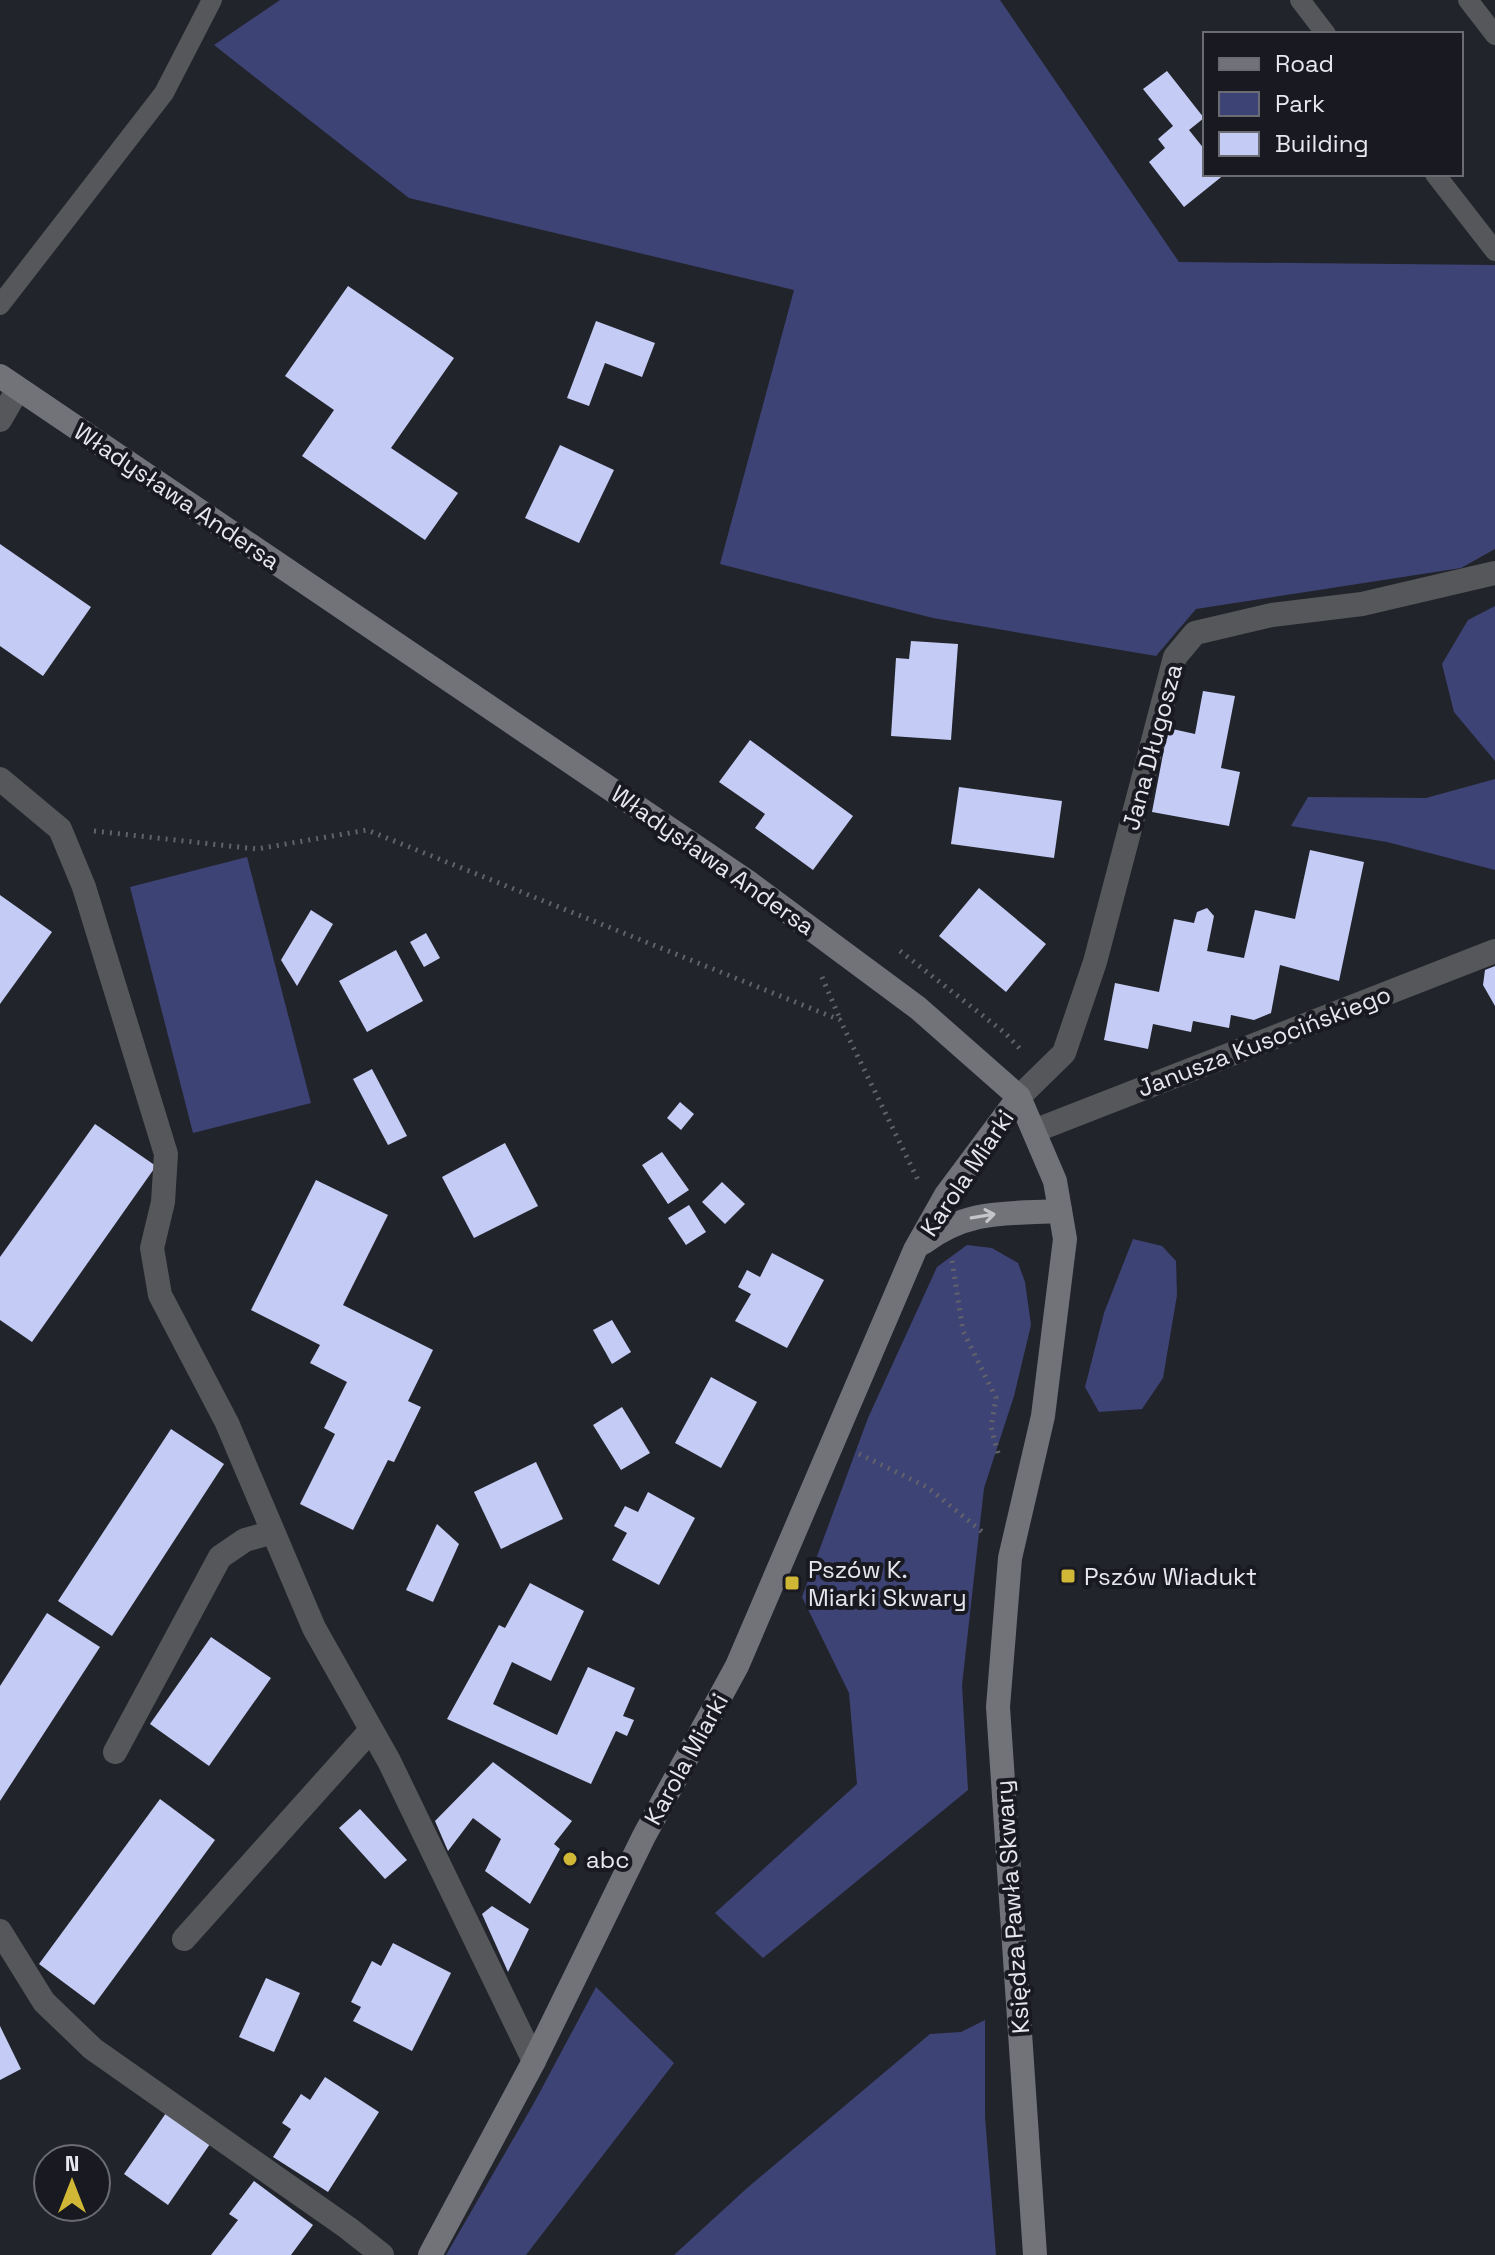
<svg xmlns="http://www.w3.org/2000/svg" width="1495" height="2255" font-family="'Space Grotesk',sans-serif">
	<rect width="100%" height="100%" fill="#22242b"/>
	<g fill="#3e4375">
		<polygon points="280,0 1000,0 1179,262 1495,265 1495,549 1461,568 1196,609 1156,656 933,618 720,564 794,290 409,198 214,45"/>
		<polygon points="1495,606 1495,761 1454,712 1442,664 1468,620"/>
		<polygon points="1495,779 1495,870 1387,842 1291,826 1308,797 1426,798"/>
		<polygon points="247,857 311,1103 193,1133 130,887"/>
		<polygon points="1133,1239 1162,1246 1176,1261 1177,1295 1163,1378 1142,1409 1099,1412 1085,1387 1104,1313"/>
		<polygon points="967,1245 992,1248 1018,1263 1025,1282 1031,1325 1014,1396 984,1488 962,1685 968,1790 763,1958 715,1913 857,1784 849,1693 802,1597 868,1418 937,1267"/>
		<polygon points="596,1987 674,2063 526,2255 446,2255 534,2103"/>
		<polygon points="985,2020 985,2117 996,2255 674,2255 746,2189 930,2034 961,2032"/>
	</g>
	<g fill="#c4ccf6">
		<polygon points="1167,71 1204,118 1189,130 1205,150 1205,174 1225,174 1184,207 1149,162 1165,148 1158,139 1173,126 1143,89"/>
		<polygon points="348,286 454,358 391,448 458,493 425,540 302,456 334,410 285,376"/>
		<polygon points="596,321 655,343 642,377 605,363 589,406 567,398"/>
		<polygon points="560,445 614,470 579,543 525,518"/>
		<polygon points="0,544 91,607 43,676 0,646"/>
		<polygon points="911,641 958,644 951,740 891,736 896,658 909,659"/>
		<polygon points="1203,691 1235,696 1221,768 1240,772 1229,826 1152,812 1168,728 1195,734"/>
		<polygon points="750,740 853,816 813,870 755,828 765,814 719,782"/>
		<polygon points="959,787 1062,801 1054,858 951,844"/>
		<polygon points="1310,850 1364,862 1339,981 1280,965 1271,1013 1254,1020 1231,1015 1229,1028 1193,1021 1191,1032 1153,1024 1148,1049 1104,1040 1115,983 1159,992 1174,919 1194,923 1197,912 1207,908 1214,916 1207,951 1244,958 1255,910 1295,919"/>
		<polygon points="979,888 1046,944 1006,992 939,936"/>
		<polygon points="0,895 52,932 0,1004"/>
		<polygon points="311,910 333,924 297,986 281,960"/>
		<polygon points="426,933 440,958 424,967 410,942"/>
		<polygon points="396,950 423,1001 367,1032 339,981"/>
		<polygon points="1495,966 1495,1006 1483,985 1485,970"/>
		<polygon points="372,1069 407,1136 388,1145 353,1079"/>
		<polygon points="680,1102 694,1114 681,1130 667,1118"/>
		<polygon points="95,1124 156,1166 32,1342 0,1320 0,1257"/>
		<polygon points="505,1143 538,1206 474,1238 442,1177"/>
		<polygon points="662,1152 689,1190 668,1204 642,1165"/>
		<polygon points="316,1180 388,1215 343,1305 433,1350 408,1401 421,1407 394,1462 388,1460 353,1530 300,1504 335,1434 324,1428 347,1382 310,1363 320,1345 251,1310"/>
		<polygon points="722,1182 745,1204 725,1224 702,1202"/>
		<polygon points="689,1205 706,1232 686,1245 668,1218"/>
		<polygon points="772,1253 824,1280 787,1348 735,1321 751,1294 738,1287 747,1270 760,1277"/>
		<polygon points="612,1320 631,1352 612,1364 593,1330"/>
		<polygon points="711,1377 757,1402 721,1468 675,1443"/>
		<polygon points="622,1407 650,1453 621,1470 593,1425"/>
		<polygon points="171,1429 224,1464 112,1636 58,1601"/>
		<polygon points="536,1462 563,1519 501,1549 474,1492"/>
		<polygon points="648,1492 695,1518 659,1585 612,1560 627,1533 614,1526 625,1506 638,1512"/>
		<polygon points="437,1524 459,1544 433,1602 406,1590"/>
		<polygon points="530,1583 584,1611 551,1681 512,1662 493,1704 557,1735 588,1667 635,1688 623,1716 634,1720 627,1736 616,1731 591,1784 447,1719 499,1625 505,1628"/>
		<polygon points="47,1613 100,1647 0,1801 0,1686"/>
		<polygon points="211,1637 271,1678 209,1766 150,1724"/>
		<polygon points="493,1762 572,1821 554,1844 560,1849 530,1904 485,1871 501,1839 473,1818 448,1851 435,1821"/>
		<polygon points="160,1799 215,1840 94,2005 39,1964"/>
		<polygon points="360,1809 407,1860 385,1879 339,1828"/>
		<polygon points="492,1906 529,1929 508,1972 482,1914"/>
		<polygon points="393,1943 451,1973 412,2051 353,2021 361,2007 351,2002 372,1961 381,1966"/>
		<polygon points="266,1978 300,1993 274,2052 239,2037"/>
		<polygon points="0,2026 21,2069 0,2080"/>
		<polygon points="325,2077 379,2112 328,2192 273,2157 291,2129 282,2123 301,2094 310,2100"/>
		<polygon points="166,2113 210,2144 168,2205 124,2174"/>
		<polygon points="254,2181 313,2225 291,2255 211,2255 238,2220 229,2214"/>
	</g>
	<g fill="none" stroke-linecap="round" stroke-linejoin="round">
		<g stroke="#62636a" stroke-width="5" stroke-dasharray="2 6" stroke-linecap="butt">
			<polyline points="94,831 257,849 367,830 840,1020 919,1182"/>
			<polyline points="900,951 1005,1033 1022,1051"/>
			<polyline points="822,977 840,1019"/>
			<polyline points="952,1261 963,1331 996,1398 991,1427 999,1457"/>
			<polyline points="859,1454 927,1487 985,1534"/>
		</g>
		<g stroke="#56575a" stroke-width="20">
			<polyline points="1300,0 1326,34"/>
			<polyline points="1468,0 1495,35"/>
			<polyline points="1435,174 1495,251"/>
			<polyline points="0,305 164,93 212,0"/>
		</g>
		<g stroke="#56575a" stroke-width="24">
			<polyline points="0,420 18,389"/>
			<polyline points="0,779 60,829 84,887 166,1154 163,1202 152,1248 160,1295 227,1423 314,1628 389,1761 534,2061"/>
			<polyline points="1019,1097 1064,1053 1095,962 1175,657 1195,633 1272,615 1362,604 1495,573"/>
			<polyline points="1034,1131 1495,951"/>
			<polyline points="115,1752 220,1557 245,1540 273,1532"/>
			<polyline points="0,1931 44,2002 93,2049 348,2228 382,2255"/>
			<polyline points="184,1939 371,1730"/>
		</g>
		<g stroke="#727379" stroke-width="24">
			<polyline points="0,376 748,882 918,1008 1019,1097 1055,1181 1065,1239 1043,1416 1010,1558 998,1707 1035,2255"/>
			<path d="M 923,1243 C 968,1209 1006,1214 1060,1211"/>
			<polyline points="430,2255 534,2061 644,1836 737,1666 915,1250 946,1195 1019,1097"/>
		</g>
	</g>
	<defs><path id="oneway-shaft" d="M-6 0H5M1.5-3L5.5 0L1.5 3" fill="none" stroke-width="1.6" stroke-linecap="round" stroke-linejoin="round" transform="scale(2)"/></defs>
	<use stroke="#c4c5ca" href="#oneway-shaft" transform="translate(983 1216) rotate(-9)"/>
	<g fill="#d1b736" stroke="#191a21" stroke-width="3">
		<rect x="1060" y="1568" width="16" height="16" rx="4"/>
		<rect x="784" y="1575" width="16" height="16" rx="4"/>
		<circle cx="570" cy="1859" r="8"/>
	</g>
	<g text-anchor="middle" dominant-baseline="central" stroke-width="8" stroke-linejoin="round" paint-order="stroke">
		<g font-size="24" fill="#e7e8ed" stroke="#191a21">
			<text transform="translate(177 496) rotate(34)">Władysława Andersa</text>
			<text transform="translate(1152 747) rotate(-75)">Jana Długosza</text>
			<text transform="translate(713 860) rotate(35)">Władysława Andersa</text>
			<text transform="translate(1264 1041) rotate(-21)">Janusza Kusocińskiego</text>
			<text transform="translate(967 1173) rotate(-56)">Karola Miarki</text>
			<text transform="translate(686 1759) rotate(-61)">Karola Miarki</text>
			<text transform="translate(1012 1907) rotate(-94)">Księdza Pawła Skwary</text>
		</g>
		<g font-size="24" fill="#e7e8ed" stroke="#191a21" text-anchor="start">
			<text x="808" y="1569">Pszów K.<tspan x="808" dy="28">Miarki Skwary</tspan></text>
			<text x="1084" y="1576">Pszów Wiadukt</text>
			<text x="586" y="1859">abc</text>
		</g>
	</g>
	<rect x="1203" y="32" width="260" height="144" fill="#191a21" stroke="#6b6c73" stroke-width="2"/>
	<rect x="1219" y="58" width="40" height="12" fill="#727379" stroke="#6b6c73" stroke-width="2"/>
	<text x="1275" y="72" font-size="24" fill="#e7e8ed">Road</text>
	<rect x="1219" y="92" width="40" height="24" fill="#3e4375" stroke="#6b6c73" stroke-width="2"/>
	<text x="1275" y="112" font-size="24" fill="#e7e8ed">Park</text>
	<rect x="1219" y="132" width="40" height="24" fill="#c4ccf6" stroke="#6b6c73" stroke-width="2"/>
	<text x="1275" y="152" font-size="24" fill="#e7e8ed">Building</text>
	<g transform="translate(72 2183)"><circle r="38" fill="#191a21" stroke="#6b6c73" stroke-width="2"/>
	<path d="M0-6L14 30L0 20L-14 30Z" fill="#d1b736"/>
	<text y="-12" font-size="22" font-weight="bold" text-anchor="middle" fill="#e7e8ed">N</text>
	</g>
</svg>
